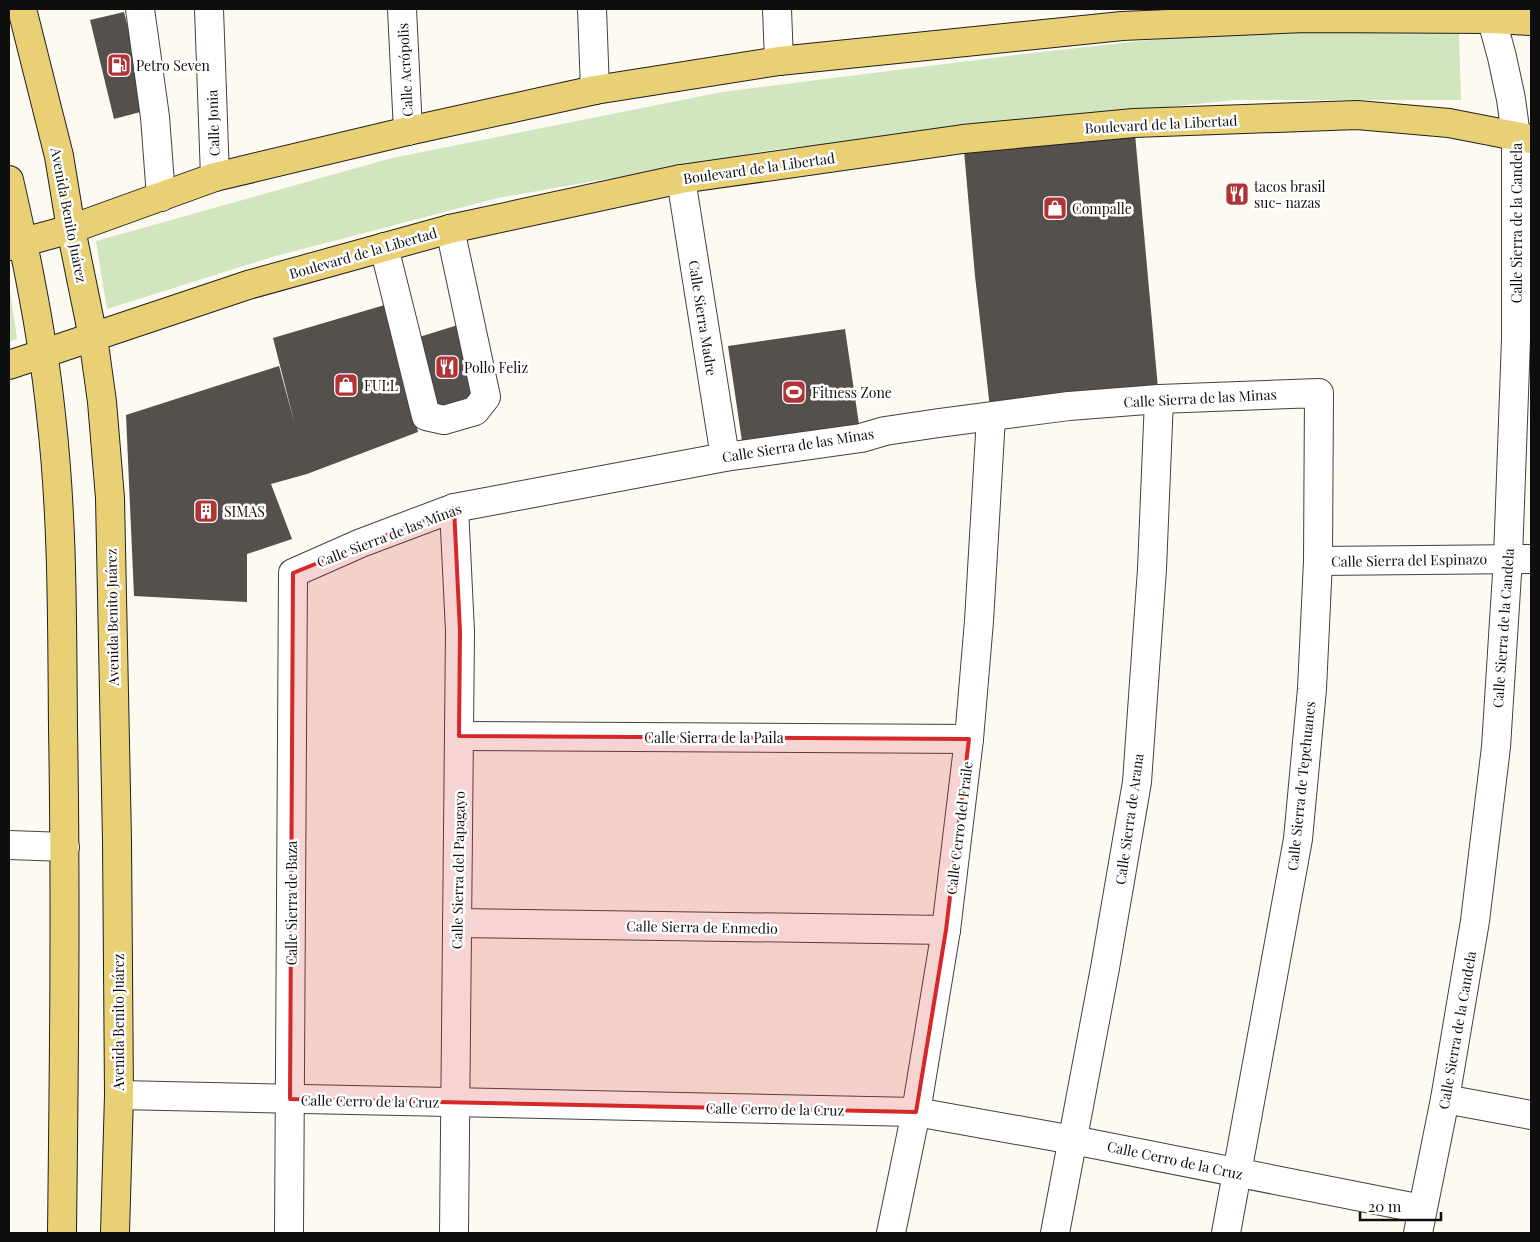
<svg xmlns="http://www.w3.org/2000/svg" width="1540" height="1242" font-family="'Playfair Display',serif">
	<rect width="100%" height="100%" fill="#fdfbf1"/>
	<g fill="#d1e5be">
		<polygon points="1232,31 1459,33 1461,100 1235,100 1050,119 771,150 498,198 272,257 107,309 96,241 392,158 722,92 1023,54"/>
		<polygon points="9,284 17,339 9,342"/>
	</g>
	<g fill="#56504c">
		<polygon points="124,12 148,110 114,119 90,20"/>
		<polygon points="1134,123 1159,399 991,417 975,276 963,139"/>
		<polygon points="388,304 418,432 307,474 271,484 292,539 247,554 247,602 134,596 126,415 279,366 295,425 273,338"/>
		<polygon points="461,324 477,395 433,408 416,338"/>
		<polygon points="845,329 861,438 744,455 728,346"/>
	</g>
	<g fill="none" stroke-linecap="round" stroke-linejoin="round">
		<g stroke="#414141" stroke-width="30">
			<g id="minor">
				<polyline points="140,9 155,117 161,197"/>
				<polyline points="209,9 215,177"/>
				<polyline points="402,9 408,131"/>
				<polyline points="592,9 595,90"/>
				<polyline points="777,9 779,61"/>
				<polyline points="681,179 725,457"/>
				<polyline points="384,247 426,416 444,420 475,411 486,397 450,229"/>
				<polyline points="454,508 460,631 454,1233"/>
				<polyline points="1318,561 1531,559"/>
				<polyline points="459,736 969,739"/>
				<polyline points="9,845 65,847"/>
				<polyline points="457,923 946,930"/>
				<polyline points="119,1095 916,1112 1073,1140 1422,1209"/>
				<polyline points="1445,1099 1531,1115"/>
				<polyline points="289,1233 293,573 361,543 454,508 725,457 861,438 885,431 939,423 1069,406 1159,399 1319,393 1318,561 1312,689 1298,839 1226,1233"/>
				<polyline points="891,1233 916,1112 946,930 969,739 979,621 991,417"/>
				<polyline points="1055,1233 1105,968 1137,782 1152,569 1159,399"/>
				<polyline points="1418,1233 1445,1099 1475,921 1496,747 1508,558 1516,339 1516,136 1511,99 1502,57 1489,9"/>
			</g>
		</g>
		<g stroke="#1f1f1f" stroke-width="30">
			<g id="major">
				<polyline points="22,9 59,156 71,229 93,337 102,402 110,498 117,840 119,1095 115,1233"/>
				<path d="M 9,180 C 27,258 43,336 51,415 C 63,519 62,624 63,728 C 66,897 64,1065 62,1233"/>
				<polyline points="9,246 71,229 215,177 408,131 595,90 779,61 1122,26 1305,18 1491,19 1531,21"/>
				<polyline points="9,365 248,285 450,229 681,179 963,139 1134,123 1357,115 1449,123 1531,139"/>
			</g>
		</g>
		<use href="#minor" stroke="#fff" stroke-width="28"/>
		<use href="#major" stroke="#ead074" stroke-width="28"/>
	</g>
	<path fill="#d62828" fill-opacity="0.2" stroke="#d62828" stroke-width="4" stroke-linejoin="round" d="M 454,508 L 460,631 L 459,736 L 969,739 L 946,930 L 916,1112 L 290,1099 L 293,573 Z"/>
	<defs>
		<g id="fuel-square" transform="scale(1.25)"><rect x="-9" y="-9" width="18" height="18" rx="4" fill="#b03437" stroke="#fff"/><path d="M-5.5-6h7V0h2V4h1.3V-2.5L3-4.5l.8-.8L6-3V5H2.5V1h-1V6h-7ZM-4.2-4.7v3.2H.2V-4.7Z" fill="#fff"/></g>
		<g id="restaurant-square" transform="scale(1.25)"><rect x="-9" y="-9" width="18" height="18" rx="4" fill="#b03437" stroke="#fff"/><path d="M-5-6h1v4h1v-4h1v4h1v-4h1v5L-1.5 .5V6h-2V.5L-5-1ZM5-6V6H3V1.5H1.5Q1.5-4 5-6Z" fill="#fff"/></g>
		<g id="shop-square" transform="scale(1.25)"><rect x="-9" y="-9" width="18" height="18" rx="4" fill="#b03437" stroke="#fff"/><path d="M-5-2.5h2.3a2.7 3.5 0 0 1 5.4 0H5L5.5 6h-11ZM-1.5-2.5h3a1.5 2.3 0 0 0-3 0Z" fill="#fff"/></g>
		<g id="stadium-square" transform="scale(1.25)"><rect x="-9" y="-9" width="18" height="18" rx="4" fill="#b03437" stroke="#fff"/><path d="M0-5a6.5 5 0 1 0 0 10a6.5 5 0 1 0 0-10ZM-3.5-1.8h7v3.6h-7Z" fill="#fff"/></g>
		<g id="building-square" transform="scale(1.25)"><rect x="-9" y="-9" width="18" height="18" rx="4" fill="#b03437" stroke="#fff"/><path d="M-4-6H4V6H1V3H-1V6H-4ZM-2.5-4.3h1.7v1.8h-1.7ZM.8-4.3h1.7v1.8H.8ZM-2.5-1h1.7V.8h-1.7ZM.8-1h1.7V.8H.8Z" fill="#fff"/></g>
	</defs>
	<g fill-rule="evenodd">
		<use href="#fuel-square" x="119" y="65"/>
		<use href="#restaurant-square" x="1237" y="194"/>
		<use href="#shop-square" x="1055" y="208"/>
		<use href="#restaurant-square" x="447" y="367"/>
		<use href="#shop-square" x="346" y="385"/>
		<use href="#stadium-square" x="794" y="392"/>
		<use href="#building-square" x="206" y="511"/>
	</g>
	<g text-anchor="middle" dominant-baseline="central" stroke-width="5" stroke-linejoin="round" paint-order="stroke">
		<g font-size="14" fill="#0e0e0e" stroke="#fff" text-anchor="start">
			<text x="136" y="65">Petro Seven</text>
			<text x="1254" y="186">tacos brasil<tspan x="1254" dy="16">suc- nazas</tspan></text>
			<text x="1072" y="208">Compalle</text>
			<text x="464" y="367">Pollo Feliz</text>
			<text x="364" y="385">FULL</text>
			<text x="812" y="392">Fitness Zone</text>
			<text x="224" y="511">SIMAS</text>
		</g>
		<g font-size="14" fill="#0e0e0e" stroke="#fff">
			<text transform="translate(405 70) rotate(-93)">Calle Acrópolis</text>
			<text transform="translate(213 123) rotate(-92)">Calle Jonia</text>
			<text transform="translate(1161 124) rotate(-3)">Boulevard de la Libertad</text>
			<text transform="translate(759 168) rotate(-8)">Boulevard de la Libertad</text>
			<text transform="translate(69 215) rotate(79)">Avenida Benito Juárez</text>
			<text transform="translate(1516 223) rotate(-90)">Calle Sierra de la Candela</text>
			<text transform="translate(363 253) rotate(-16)">Boulevard de la Libertad</text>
			<text transform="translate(703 318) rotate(81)">Calle Sierra Madre</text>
			<text transform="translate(1200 398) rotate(-3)">Calle Sierra de las Minas</text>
			<text transform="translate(798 445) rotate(-9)">Calle Sierra de las Minas</text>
			<text transform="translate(389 535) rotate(-21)">Calle Sierra de las Minas</text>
			<text transform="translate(1409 560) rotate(-1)">Calle Sierra del Espinazo</text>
			<text transform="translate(112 617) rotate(-91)">Avenida Benito Juárez</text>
			<text transform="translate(1503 628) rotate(-86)">Calle Sierra de la Candela</text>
			<text x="714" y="737">Calle Sierra de la Paila</text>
			<text transform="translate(1301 786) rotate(-84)">Calle Sierra de Tepehuanes</text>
			<text transform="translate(1129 819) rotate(-82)">Calle Sierra de Arana</text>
			<text transform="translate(959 828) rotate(-83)">Calle Cerro del Fraile</text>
			<text transform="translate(458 870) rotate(-89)">Calle Sierra del Papagayo</text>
			<text transform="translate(291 903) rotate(-90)">Calle Sierra de Baza</text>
			<text transform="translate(702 927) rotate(1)">Calle Sierra de Enmedio</text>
			<text transform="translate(118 1022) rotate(-90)">Avenida Benito Juárez</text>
			<text transform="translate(1457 1030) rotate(-80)">Calle Sierra de la Candela</text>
			<text transform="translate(370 1101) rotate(1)">Calle Cerro de la Cruz</text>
			<text transform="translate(775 1109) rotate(1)">Calle Cerro de la Cruz</text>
			<text transform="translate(1175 1160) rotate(12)">Calle Cerro de la Cruz</text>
		</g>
	</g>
	<rect width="1540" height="1242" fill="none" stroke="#0e0e0e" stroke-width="20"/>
	<path d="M1360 1212v8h81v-8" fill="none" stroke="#0e0e0e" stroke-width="2.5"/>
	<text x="1368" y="1212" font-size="15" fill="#0e0e0e" stroke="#ffffff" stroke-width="4" paint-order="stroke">20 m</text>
</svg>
